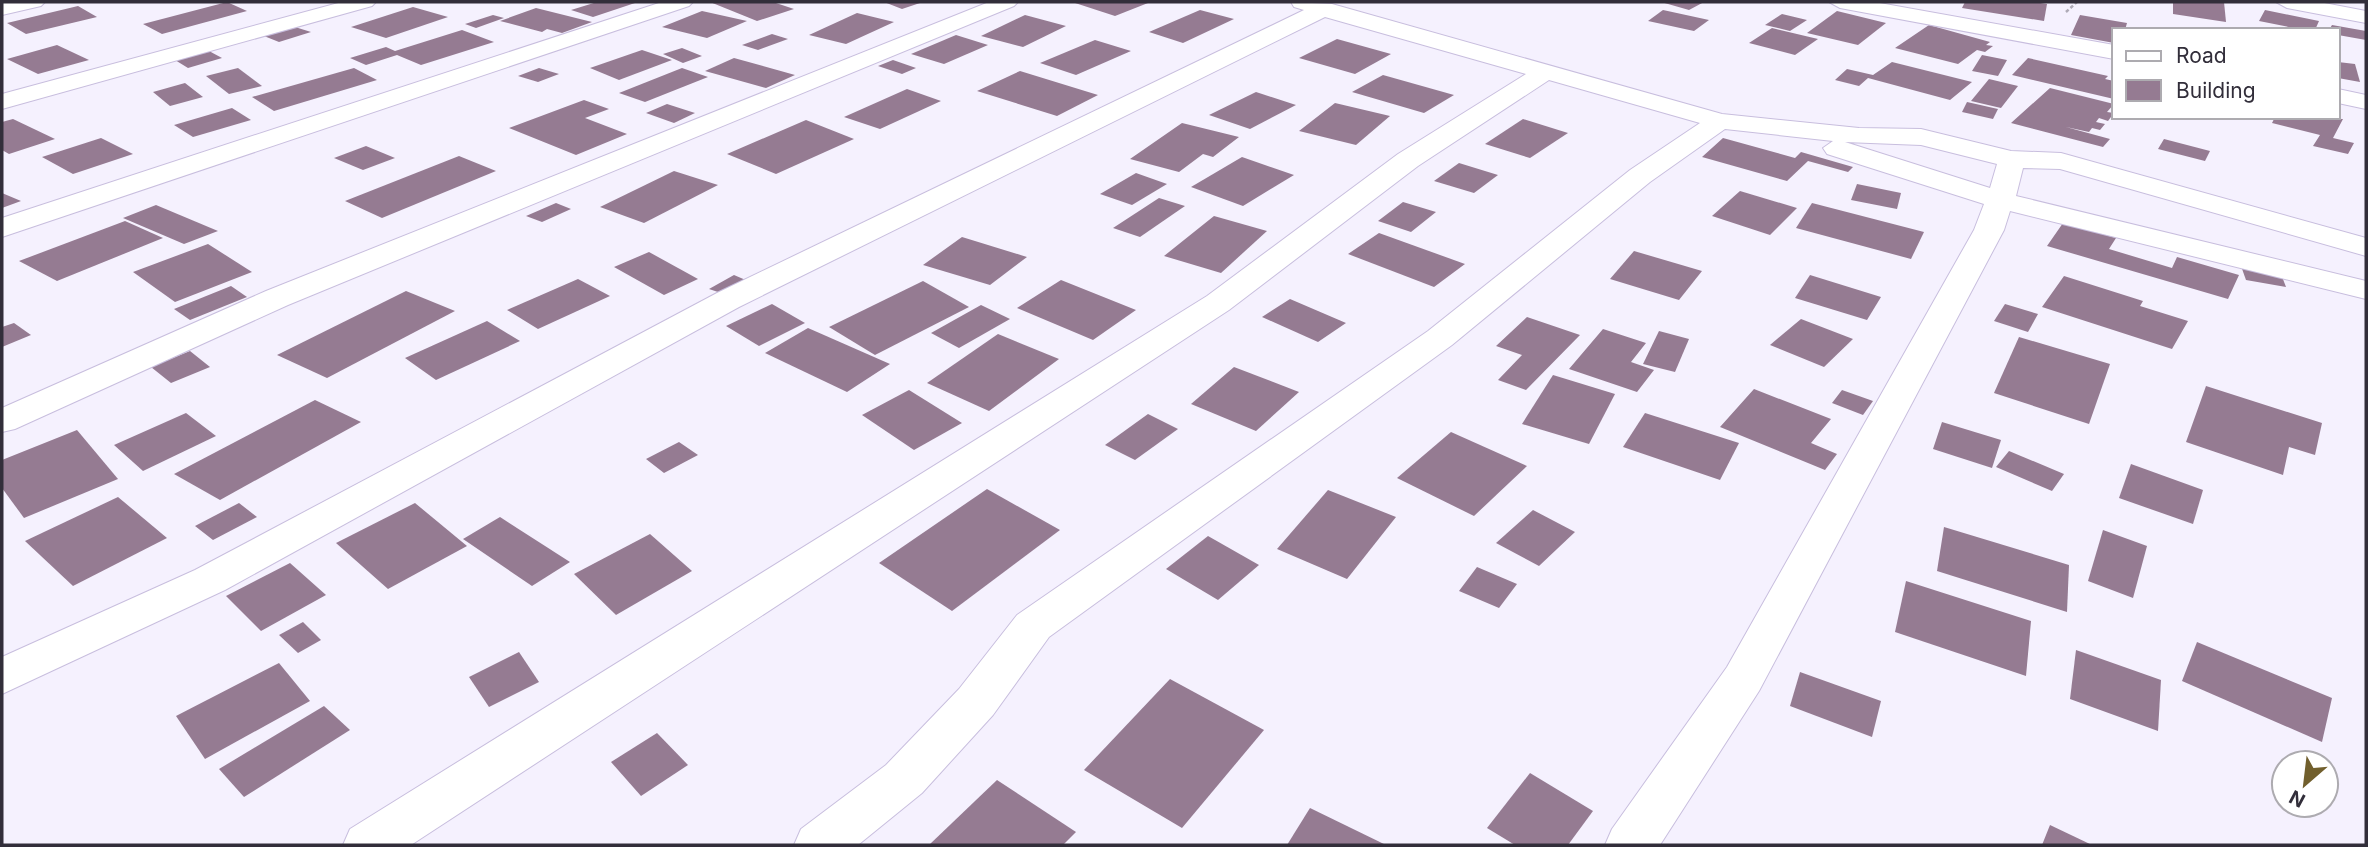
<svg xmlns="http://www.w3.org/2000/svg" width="2368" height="847" font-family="Inter,sans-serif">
	<rect width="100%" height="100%" fill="#f5f1fe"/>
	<g fill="#957b92">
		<polygon points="227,2 247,11 162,34 143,24"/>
		<polygon points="597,2 638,2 593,17 571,10"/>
		<polygon points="710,2 773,2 794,9 757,21"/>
		<polygon points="884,2 923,2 902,9"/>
		<polygon points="1072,2 1142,2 1148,3 1115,16"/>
		<polygon points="1661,2 1704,2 1689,10"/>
		<polygon points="1965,2 2034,2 2047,4 2044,21 1962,8"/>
		<polygon points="2173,2 2224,2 2226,22 2173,14"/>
		<polygon points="78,6 97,17 26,34 7,23"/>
		<polygon points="413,7 448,17 386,38 351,27"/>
		<polygon points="536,8 592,22 562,33 547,29 542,32 500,21"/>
		<polygon points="1200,10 1234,19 1183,43 1149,32"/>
		<polygon points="1663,10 1709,20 1694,31 1648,21"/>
		<polygon points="2265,10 2319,21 2315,30 2293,30 2294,28 2259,21"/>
		<polygon points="702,11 747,21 707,38 662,27"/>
		<polygon points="1837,11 1886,23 1858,45 1807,33"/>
		<polygon points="857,13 894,22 846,44 809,35"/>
		<polygon points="1782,14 1807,20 1790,31 1765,25"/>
		<polygon points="493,15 504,18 476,28 465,24"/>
		<polygon points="1025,15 1066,26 1023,47 981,36"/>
		<polygon points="2080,15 2127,23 2125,30 2114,30 2114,43 2071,35"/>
		<polygon points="1929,25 1990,42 1986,45 1993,46 1985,52 1977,50 1958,64 1895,48"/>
		<polygon points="2332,25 2366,31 2366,40 2338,35 2338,30 2329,30"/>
		<polygon points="295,27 311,32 279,42 264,36"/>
		<polygon points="1772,28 1818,39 1795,55 1749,43"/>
		<polygon points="462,30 494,42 421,65 397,55 366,65 350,58 386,47 395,51"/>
		<polygon points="772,34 788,39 758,50 742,45"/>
		<polygon points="956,35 988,45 944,64 911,54"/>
		<polygon points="1337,39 1391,54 1355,74 1299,58"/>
		<polygon points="1095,40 1131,51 1076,75 1040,63"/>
		<polygon points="57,45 89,60 38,74 7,59"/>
		<polygon points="682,48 702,56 683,63 663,54"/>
		<polygon points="642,50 672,60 619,80 590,68"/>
		<polygon points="209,51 222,58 188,68 175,60"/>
		<polygon points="1982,55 2007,60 1998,76 1972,71"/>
		<polygon points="734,58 795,75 766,88 705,71"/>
		<polygon points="2028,58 2108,76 2105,79 2114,81 2114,99 2012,75"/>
		<polygon points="893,60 916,68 902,74 878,66"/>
		<polygon points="1892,62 1972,82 1950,100 1868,78 1859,86 1835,80 1847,69 1873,75"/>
		<polygon points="2338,62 2355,64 2360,82 2338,78"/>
		<polygon points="238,68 262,86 229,94 206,76"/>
		<polygon points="354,68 377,80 274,111 252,97"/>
		<polygon points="539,68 559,74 538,82 518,76"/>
		<polygon points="682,68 708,77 645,102 619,93"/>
		<polygon points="1020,71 1098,95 1057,116 977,91"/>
		<polygon points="1383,75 1454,95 1424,113 1352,92"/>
		<polygon points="1989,79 2018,86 2001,108 1971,101"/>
		<polygon points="185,83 203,97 170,106 153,92"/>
		<polygon points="2050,88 2114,104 2107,112 2114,113 2108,121 2099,118 2096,122 2105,124 2100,130 2092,128 2089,132 2066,127 2110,139 2103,147 2011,123"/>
		<polygon points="907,89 941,101 880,129 844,117"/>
		<polygon points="1256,92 1296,105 1250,129 1209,115"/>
		<polygon points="584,100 609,109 585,118 627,134 576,155 509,128"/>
		<polygon points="1967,102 1998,109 1993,119 1962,112"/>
		<polygon points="1335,103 1390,116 1356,145 1299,131"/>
		<polygon points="667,104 695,113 674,123 646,113"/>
		<polygon points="232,108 251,120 193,137 174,125"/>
		<polygon points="2275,117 2343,119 2333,138 2354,143 2348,154 2313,146 2320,135 2272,123"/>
		<polygon points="13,119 55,139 9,154 2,150 2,122"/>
		<polygon points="1523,119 1568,133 1530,158 1485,144"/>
		<polygon points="806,120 854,139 776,174 727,154"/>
		<polygon points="1182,123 1239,137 1213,157 1203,154 1179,172 1130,159"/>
		<polygon points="101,138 133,154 73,174 42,157"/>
		<polygon points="1723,138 1795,158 1801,152 1853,167 1848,172 1808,161 1787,181 1702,157"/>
		<polygon points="2164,139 2210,151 2205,161 2158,149"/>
		<polygon points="366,146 395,158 363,170 334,158"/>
		<polygon points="459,156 496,171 382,218 345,201"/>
		<polygon points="1242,157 1294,175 1243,206 1191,187"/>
		<polygon points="1459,163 1498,175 1474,193 1434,181"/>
		<polygon points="674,171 718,185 644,223 600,207"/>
		<polygon points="1136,173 1167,184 1132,205 1100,194"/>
		<polygon points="1857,184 1901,193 1897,209 1851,200"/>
		<polygon points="1740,191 1797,208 1770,235 1712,216"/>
		<polygon points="2,193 21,201 2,208"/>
		<polygon points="1159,198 1185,206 1140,237 1113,228"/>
		<polygon points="1403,202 1436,212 1411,232 1378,221"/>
		<polygon points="556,203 571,209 542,222 526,216"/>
		<polygon points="1812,203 1924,232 1911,259 1796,228"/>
		<polygon points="156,205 218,231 184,244 123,218"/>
		<polygon points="1214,216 1267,231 1221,273 1164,256"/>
		<polygon points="125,221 163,238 57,281 19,261"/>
		<polygon points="2063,223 2116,238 2109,249 2172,268 2177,257 2239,275 2228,299 2047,246"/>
		<polygon points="1379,233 1465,264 1434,287 1348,254"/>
		<polygon points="962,237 1027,257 990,285 923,265"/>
		<polygon points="208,244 252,272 175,302 133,272"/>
		<polygon points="1634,251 1702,271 1679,300 1610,279"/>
		<polygon points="649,252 698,279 664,295 614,267"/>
		<polygon points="2241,266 2281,274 2286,287 2246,280"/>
		<polygon points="734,275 748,281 724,294 709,289"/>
		<polygon points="1810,275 1881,297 1867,320 1795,298"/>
		<polygon points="2064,276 2143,301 2140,306 2188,321 2172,349 2042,307"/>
		<polygon points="578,279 610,296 538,329 507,310"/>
		<polygon points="1061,280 1136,310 1093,340 1017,308"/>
		<polygon points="923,281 969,307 875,355 829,327"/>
		<polygon points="231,286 247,297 190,320 174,309"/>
		<polygon points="406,291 455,311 327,378 277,355"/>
		<polygon points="1290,299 1346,323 1318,342 1262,317"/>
		<polygon points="772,304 805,323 759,346 726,326"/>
		<polygon points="2005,304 2038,314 2028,332 1994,321"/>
		<polygon points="981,305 1010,319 959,348 931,333"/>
		<polygon points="1527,317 1580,335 1526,390 1498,380 1522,355 1496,346"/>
		<polygon points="1801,319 1853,339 1824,367 1770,345"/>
		<polygon points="487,321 520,341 436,380 405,358"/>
		<polygon points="14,323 31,335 2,347 2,327"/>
		<polygon points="808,328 890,364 847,392 765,353"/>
		<polygon points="1603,329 1646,343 1631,362 1654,370 1637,392 1569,369"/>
		<polygon points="1659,331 1689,339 1675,372 1643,364"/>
		<polygon points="998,334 1059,359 989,411 927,383"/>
		<polygon points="2019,337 2110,364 2089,424 1994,393"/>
		<polygon points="190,351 210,367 171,383 151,367"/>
		<polygon points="1234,367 1299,392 1256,431 1191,404"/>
		<polygon points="1553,375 1615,394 1589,444 1522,424"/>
		<polygon points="2206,386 2322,423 2315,455 2289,447 2283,475 2186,442"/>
		<polygon points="1754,389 1831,419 1811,443 1837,454 1825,470 1720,427"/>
		<polygon points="909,390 962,423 914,450 862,415"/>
		<polygon points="1842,390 1873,401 1863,415 1832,403"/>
		<polygon points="315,400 361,422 220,500 174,474"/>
		<polygon points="186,413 216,436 143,471 114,445"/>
		<polygon points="1645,413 1739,443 1720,480 1623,447"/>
		<polygon points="1148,414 1178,429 1135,460 1105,445"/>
		<polygon points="1942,422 2001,440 1992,468 1933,449"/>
		<polygon points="77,430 118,479 24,518 2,488 2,460"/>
		<polygon points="1451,432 1527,466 1474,516 1397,478"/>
		<polygon points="679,442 698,455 664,473 646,459"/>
		<polygon points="2009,451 2064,474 2052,491 1996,467"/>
		<polygon points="2131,464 2203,490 2193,524 2119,498"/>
		<polygon points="987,489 1060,530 952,611 879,563"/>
		<polygon points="1328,490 1396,517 1347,579 1277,549"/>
		<polygon points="118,497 167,538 73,586 25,541"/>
		<polygon points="239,503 257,517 213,540 195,526"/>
		<polygon points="415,503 467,546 388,589 336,543"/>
		<polygon points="1533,510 1575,532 1539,566 1496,543"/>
		<polygon points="500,517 570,562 532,586 463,539"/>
		<polygon points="1944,527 2069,565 2067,612 1937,571"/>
		<polygon points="2103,530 2147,546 2133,598 2088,581"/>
		<polygon points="650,534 692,571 616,615 574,574"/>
		<polygon points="1208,536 1259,565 1218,600 1166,569"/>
		<polygon points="290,563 326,595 261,631 226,596"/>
		<polygon points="1477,567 1517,584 1499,608 1459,591"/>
		<polygon points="1906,581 2031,621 2026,676 1895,632"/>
		<polygon points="303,622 321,640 298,653 279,635"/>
		<polygon points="2197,642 2332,698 2322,742 2182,681"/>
		<polygon points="2076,650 2161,680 2158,731 2070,699"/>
		<polygon points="519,652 539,682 489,707 469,677"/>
		<polygon points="279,663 310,701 205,759 176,716"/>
		<polygon points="1800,672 1881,701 1872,737 1790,706"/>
		<polygon points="1170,679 1264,730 1182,828 1084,770"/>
		<polygon points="324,706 350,730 244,797 219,769"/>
		<polygon points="657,733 688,765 641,796 611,762"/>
		<polygon points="1530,773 1593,811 1568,845 1515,845 1487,828"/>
		<polygon points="997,780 1076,832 1063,845 929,845"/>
		<polygon points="1310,808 1386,845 1287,845"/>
		<polygon points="2050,825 2092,845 2042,845"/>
	</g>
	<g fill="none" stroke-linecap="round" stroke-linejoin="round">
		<g stroke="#c8bede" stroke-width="2">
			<g id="minor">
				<polygon points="45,2 41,6 2,15 2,3"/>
				<polygon points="342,2 376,2 372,6 2,109 2,94"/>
				<polygon points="662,2 693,2 689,6 2,237 2,218"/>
				<polygon points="989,2 1018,2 1014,6 288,305 15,429 2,432 2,408 266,291"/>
				<path d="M 1291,2 L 1332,4 L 1722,114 L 1859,128 L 1921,129 L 2011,151 L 2061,153 L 2366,238 L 2366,256 L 2060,169 L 2023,168 L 2016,196 L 2366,281 L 2366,299 L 2010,211 L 2004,230 L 1759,691 L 1660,845 L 1605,845 L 1612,829 L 1727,667 L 1974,230 L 1984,204 L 1827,154 L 1823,148 L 1833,141 L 1725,129 L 1650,182 L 1452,345 L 1049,637 L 993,715 L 922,793 L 858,845 L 794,845 L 801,829 L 886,765 L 959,689 L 1017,615 L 1428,331 L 1630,170 L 1700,123 L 1549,80 L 1418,166 L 1229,310 L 411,845 L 343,845 L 350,829 L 1207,296 L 1398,154 L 1526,74 L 1325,17 L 739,307 L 225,590 L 2,694 L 2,657 L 195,570 L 717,293 L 1304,10 L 1294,7 ZM 1845,142 L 1921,145 L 1997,164 L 1990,188 Z"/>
				<polygon points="1829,2 1874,2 2114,45 2114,59 1840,8"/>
				<polygon points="2276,2 2319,2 2366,11 2366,23 2287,8"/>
				<polygon points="2338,89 2366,95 2366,109 2338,103"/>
			</g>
		</g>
		<polyline stroke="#afabb7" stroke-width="2.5" stroke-dasharray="3.5 2.5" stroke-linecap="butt" points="2066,12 2077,2"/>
		<use href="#minor" fill="#fff" fill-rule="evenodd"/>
	</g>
	<rect width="2368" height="847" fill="none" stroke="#322e3a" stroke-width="7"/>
	<rect x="2112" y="28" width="228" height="91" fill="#ffffff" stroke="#adabb0" stroke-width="2"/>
	<rect x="2126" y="51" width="35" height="10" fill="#ffffff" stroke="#adabb0" stroke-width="2"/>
	<text x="2176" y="63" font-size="21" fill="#322e3a">Road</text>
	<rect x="2126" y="80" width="35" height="21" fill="#957b92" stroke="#adabb0" stroke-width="2"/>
	<text x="2176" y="98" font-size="21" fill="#322e3a">Building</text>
	<g transform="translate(2305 784) rotate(208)"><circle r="33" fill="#ffffff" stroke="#adabb0" stroke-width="2"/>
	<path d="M0-5L12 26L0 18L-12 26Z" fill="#715f2d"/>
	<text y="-10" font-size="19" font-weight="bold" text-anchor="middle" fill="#322e3a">N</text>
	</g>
</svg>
